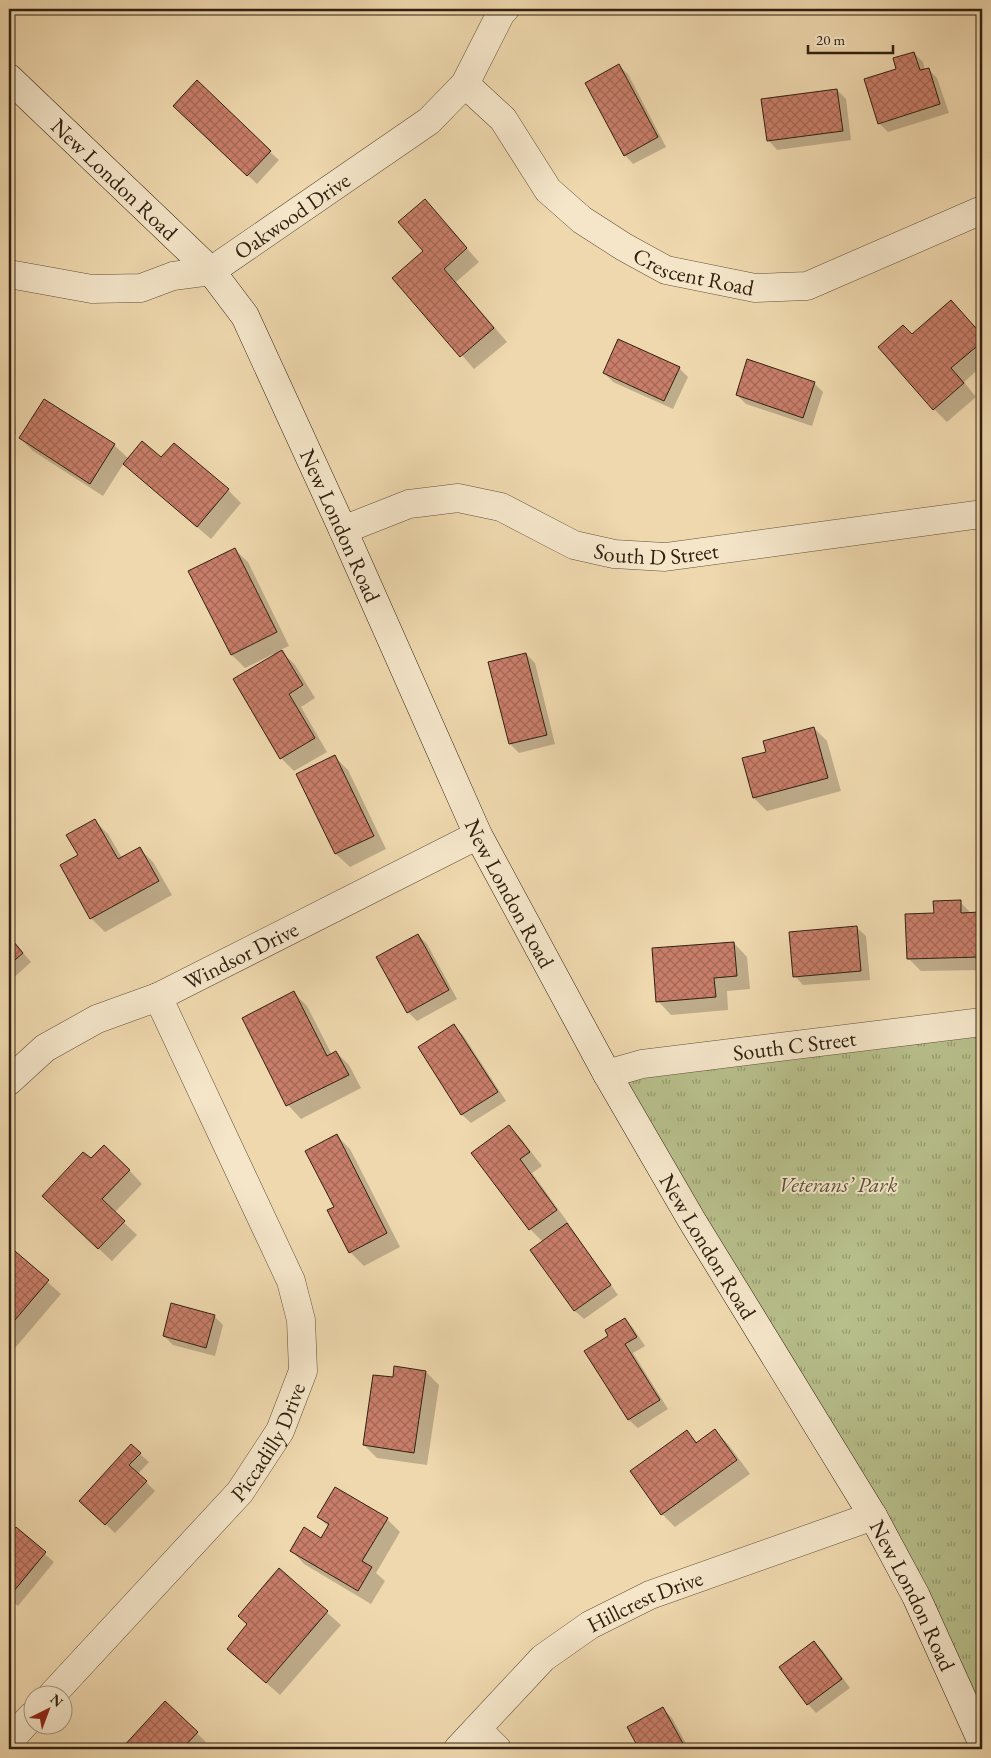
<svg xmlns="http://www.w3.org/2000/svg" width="991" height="1758" font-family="'EB Garamond',serif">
	<defs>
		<pattern id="park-tufts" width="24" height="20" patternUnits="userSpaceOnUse" patternTransform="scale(1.25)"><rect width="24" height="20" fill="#b7bf8b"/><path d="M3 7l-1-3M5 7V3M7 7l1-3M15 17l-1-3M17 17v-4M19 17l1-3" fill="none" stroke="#959b70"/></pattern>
		<pattern id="building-cross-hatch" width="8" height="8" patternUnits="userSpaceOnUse" patternTransform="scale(1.25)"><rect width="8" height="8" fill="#c97e6a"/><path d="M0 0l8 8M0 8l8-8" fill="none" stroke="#a46756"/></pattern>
	</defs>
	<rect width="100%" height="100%" fill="#efd8ae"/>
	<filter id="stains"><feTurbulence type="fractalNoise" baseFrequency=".004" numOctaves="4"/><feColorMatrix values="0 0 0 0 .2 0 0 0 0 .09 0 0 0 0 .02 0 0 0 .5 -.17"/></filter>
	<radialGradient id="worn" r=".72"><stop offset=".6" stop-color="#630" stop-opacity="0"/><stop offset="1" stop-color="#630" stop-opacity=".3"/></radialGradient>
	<polygon fill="url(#park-tufts)" stroke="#74704e" points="982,1022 982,1742 916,1596 607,1074"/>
	<g fill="#0003">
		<polygon points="914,53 923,62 925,70 928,69 937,78 949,113 888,132 879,123 898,70"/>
		<polygon points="619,66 628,74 666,147 633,164 625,155"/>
		<polygon points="837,90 846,99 851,140 777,150 769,141 763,100"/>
		<polygon points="183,114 270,152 279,160 257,184"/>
		<polygon points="424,200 479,262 456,282 507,342 474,369 394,278 425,251"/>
		<polygon points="951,302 982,335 982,366 964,382 976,397 947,422 934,409 912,336"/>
		<polygon points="679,368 688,377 673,409 613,382 604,373"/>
		<polygon points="9,381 14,386 16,435 9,435"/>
		<polygon points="814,383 823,392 812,426 746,404 737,395"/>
		<polygon points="20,438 114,445 129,459 161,459 228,490 241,503 211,539 138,477 124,463 103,496 33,451"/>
		<polygon points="234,549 248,562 289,646 280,650 295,665 315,698 301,707 327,752 294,771 281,758 274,655 273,654 245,668 232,655"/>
		<polygon points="526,654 535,663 555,744 519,753 510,744 490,663"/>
		<polygon points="814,728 827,741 841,791 767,811 754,798 767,752"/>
		<polygon points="335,757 348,770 386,849 350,867 336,854 298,774"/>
		<polygon points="95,821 108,834 122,858 140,849 153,862 172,895 105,932 91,918 62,865 79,856"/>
		<polygon points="960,902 972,914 980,913 982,916 982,970 921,971 908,958 935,914"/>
		<polygon points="857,928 866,936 870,980 803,985 795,976"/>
		<polygon points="418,935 427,944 457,999 417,1021 408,1012 378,957"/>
		<polygon points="9,937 31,962 9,982"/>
		<polygon points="734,943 747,957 750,989 727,991 728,1010 671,1015 658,1001"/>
		<polygon points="294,993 307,1006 332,1055 336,1052 349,1065 361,1088 301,1119 288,1105 244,1018"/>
		<polygon points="454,1026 463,1035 506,1101 471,1123 462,1115 420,1048"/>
		<polygon points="509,1126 522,1140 542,1166 532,1173 569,1224 567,1225 575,1234 618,1295 584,1319 575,1311 531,1250 543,1242 530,1229 473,1153"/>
		<polygon points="337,1136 350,1149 400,1247 364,1266 350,1252 335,1208"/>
		<polygon points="91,1160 129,1170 142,1184 114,1213 137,1235 112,1261 56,1209"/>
		<polygon points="9,1248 61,1294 15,1348 9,1342"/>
		<polygon points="214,1316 223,1325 215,1356 173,1345 164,1336"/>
		<polygon points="625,1319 633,1328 645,1346 633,1353 668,1409 638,1428 629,1420 586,1351 610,1336"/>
		<polygon points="426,1372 439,1385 427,1465 377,1458 364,1445"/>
		<polygon points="715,1431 728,1444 750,1474 675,1527 662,1514 687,1432 698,1443"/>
		<polygon points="140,1454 149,1462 138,1474 155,1491 115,1533 81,1501"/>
		<polygon points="318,1517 387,1519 400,1532 376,1573 385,1581 371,1604 304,1564 291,1550 322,1539 329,1527"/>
		<polygon points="16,1529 54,1562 18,1606 9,1598 9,1538"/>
		<polygon points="279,1570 341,1625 280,1695 228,1649 248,1625"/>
		<polygon points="814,1642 823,1651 850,1688 816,1713 808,1704"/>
		<polygon points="165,1703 206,1742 199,1749 123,1749"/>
		<polygon points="663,1709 672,1718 689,1749 640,1749 628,1727"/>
	</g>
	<g fill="url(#building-cross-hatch)" stroke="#302110">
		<polygon points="914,52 920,70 929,68 940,104 878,124 864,79 896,69 893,58"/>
		<polygon points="619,64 658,137 624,156 585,83"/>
		<polygon points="197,80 271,151 247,176 173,106"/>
		<polygon points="837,89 843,131 767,141 761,99"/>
		<polygon points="425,199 467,248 444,269 494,328 460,357 392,278 423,251 398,222"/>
		<polygon points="951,300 982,335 982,342 951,368 964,383 933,410 878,347 903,325 912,334"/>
		<polygon points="618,339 680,367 664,401 603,373"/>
		<polygon points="747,359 815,382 803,418 736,395"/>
		<polygon points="44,399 115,444 90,484 19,438"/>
		<polygon points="142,441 161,457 174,443 229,489 197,527 123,464"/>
		<polygon points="235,548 277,632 231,655 188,571"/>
		<polygon points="282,650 303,685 289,694 315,738 280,759 233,679"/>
		<polygon points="526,653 547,735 509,744 488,662"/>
		<polygon points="814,727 828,778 753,798 742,758 766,752 763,741"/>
		<polygon points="335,755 374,836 335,854 296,774"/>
		<polygon points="95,819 118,859 140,847 159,881 90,919 60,865 78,855 66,835"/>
		<polygon points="961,900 961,913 980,912 981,957 907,959 905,914 934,913 933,901"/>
		<polygon points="857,926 861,971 793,977 789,932"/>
		<polygon points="418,934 449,990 407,1013 376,957"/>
		<polygon points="9,936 23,953 9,965"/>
		<polygon points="734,942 737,976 714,978 716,997 656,1002 652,948"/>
		<polygon points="294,991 327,1056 336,1051 349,1075 286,1106 242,1018"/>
		<polygon points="454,1024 498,1092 461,1115 418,1047"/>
		<polygon points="509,1125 530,1152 520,1159 557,1210 529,1230 471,1153"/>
		<polygon points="337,1134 387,1233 349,1253 327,1210 334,1207 305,1151"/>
		<polygon points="104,1145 130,1170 102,1199 125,1221 98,1249 42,1196 83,1152 91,1158"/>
		<polygon points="567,1223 611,1285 574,1311 530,1250"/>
		<polygon points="9,1246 49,1280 9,1327"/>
		<polygon points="171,1303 215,1315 206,1348 163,1336"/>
		<polygon points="625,1318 637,1337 625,1344 660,1400 628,1420 584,1351 608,1336 605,1330"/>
		<polygon points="394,1366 426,1371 414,1453 363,1445 373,1375 393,1377"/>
		<polygon points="715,1429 737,1460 661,1515 630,1471 687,1430 696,1443"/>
		<polygon points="131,1444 141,1453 129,1465 147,1481 105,1525 79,1501"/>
		<polygon points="335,1487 388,1518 362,1561 372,1567 358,1591 290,1551 304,1527 321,1538 329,1524 317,1517"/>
		<polygon points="16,1527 46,1552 9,1597 9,1536"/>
		<polygon points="279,1568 328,1611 266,1683 227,1649 247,1624 238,1616"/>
		<polygon points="814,1641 842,1679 807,1705 779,1667"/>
		<polygon points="165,1701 198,1732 182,1749 121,1749"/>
		<polygon points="663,1707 686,1749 639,1749 627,1727"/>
	</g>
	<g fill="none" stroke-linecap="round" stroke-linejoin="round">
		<g stroke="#604f38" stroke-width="29">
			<g id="street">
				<path id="s1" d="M 465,84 L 503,119 L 548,190 L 582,220 L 624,247 L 666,270 L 755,288 L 807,286 L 982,210"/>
				<path id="s2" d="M 9,274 L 92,289 L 141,288 L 173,276 L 211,271 L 429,121 L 465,84 L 501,13 L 505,9"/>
				<path id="s3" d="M 343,530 L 409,504 L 458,498 L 501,507 L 574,545 L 614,554 L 665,557 L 982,514"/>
				<path id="s4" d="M 607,1074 L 642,1064 L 982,1022"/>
				<path id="s5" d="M 9,1081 L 45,1048 L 97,1019 L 158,997 L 478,835"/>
				<path id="s6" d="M 51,1696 L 240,1492 L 280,1431 L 303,1371 L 301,1320 L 291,1281 L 158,997"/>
				<polyline points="477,1729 497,1749"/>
				<polyline points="9,1741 32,1716"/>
				<path id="s7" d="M 458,1749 L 543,1658 L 590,1625 L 650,1595 L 873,1516"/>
			</g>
		</g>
		<g stroke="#302110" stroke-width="29">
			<g id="secondary">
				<path id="s8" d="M 9,78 L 211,271 L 245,316 L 343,530 L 478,835 L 607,1074 L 691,1219 L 873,1516 L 916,1596 L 982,1742"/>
			</g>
		</g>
		<use href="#street" stroke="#f5e6ca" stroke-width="28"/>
		<use href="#secondary" stroke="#f5e6ca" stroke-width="28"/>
	</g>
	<g text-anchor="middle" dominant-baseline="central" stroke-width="4" stroke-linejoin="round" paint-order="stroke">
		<g font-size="22" fill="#302110" stroke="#f5e6ca">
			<text stroke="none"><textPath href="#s8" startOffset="146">New London Road</textPath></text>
			<text stroke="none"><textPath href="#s2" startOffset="304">Oakwood Drive</textPath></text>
			<text stroke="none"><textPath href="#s1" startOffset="306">Crescent Road</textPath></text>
			<text stroke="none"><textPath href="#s8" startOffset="566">New London Road</textPath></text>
			<text stroke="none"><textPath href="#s3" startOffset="330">South D Street</textPath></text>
			<text stroke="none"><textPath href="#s8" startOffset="971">New London Road</textPath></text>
			<text stroke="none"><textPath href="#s5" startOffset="266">Windsor Drive</textPath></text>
			<text stroke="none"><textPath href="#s4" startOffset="190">South C Street</textPath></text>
			<text stroke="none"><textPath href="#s8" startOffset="1376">New London Road</textPath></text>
			<text stroke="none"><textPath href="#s6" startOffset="336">Piccadilly Drive</textPath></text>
			<text stroke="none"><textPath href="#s8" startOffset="1781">New London Road</textPath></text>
			<text stroke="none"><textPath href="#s7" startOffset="242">Hillcrest Drive</textPath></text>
		</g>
		<g font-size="22" font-style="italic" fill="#585035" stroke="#f5e6ca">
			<text x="838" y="1184">Veterans’ Park</text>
		</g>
	</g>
	<rect width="991" height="1758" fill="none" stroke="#efd8ae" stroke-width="30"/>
	<rect x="10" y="10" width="971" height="1738" fill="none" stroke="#302110" stroke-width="2.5"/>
	<rect x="15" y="15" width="961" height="1728" fill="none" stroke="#302110"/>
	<g transform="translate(48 1710) rotate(42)"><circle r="24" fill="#f5e6ca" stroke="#a69780"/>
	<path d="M0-4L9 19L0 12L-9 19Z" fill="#8f2418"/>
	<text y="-8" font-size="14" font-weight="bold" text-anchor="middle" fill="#302110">N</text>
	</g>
	<path d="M808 45v8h85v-8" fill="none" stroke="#302110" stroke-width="2.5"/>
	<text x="816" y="45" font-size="15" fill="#302110" stroke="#f5e6ca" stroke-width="4" paint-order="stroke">20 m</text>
	<rect width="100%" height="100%" filter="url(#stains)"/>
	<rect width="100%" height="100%" fill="url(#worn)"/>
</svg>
